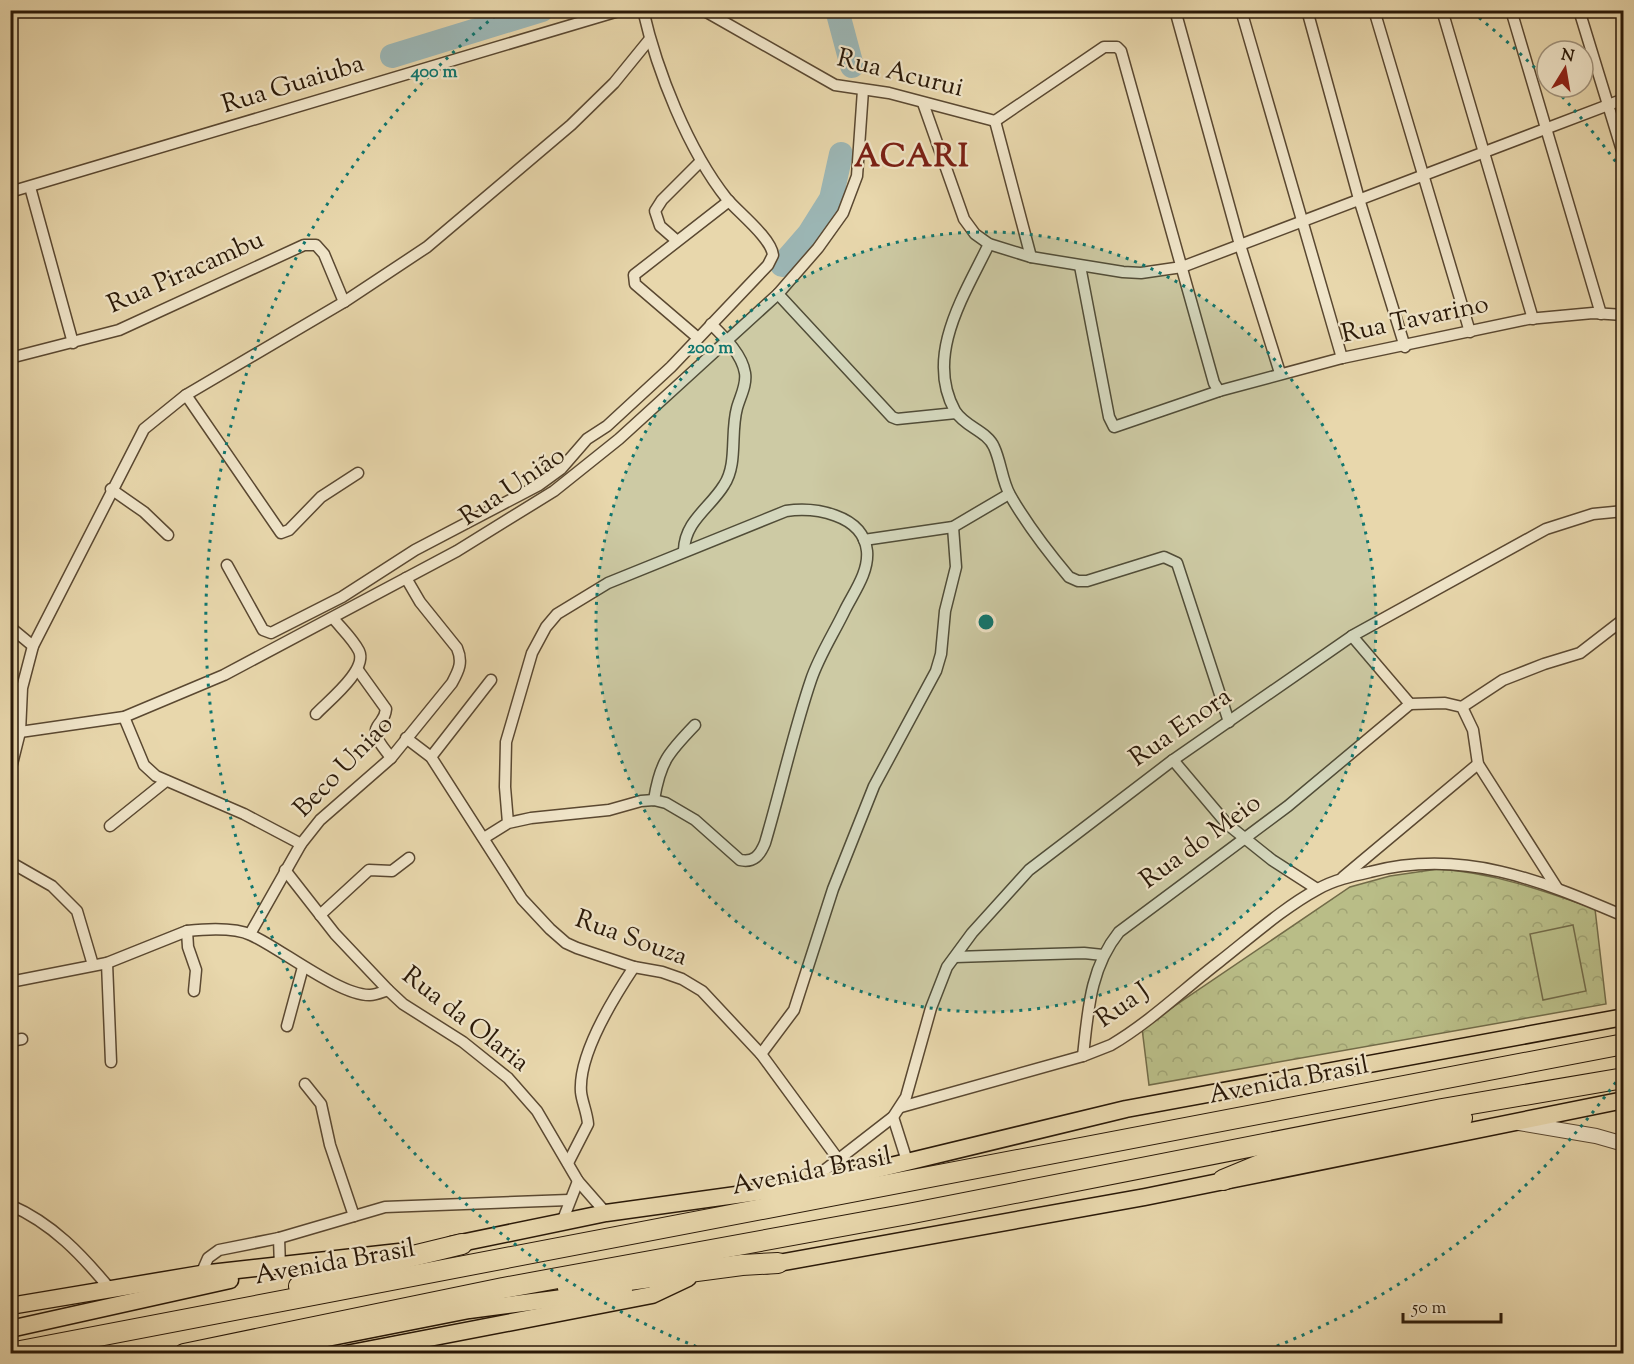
<svg xmlns="http://www.w3.org/2000/svg" width="1634" height="1364" font-family="'Sorts Mill Goudy',serif">
	<defs>
		<pattern id="forest-crowns" width="20" height="18" patternUnits="userSpaceOnUse" patternTransform="scale(1.5)"><rect width="20" height="18" fill="#b9bd87"/><path d="M2 6a3 3 0 1 1 6 0M12 15a3 3 0 1 1 6 0" fill="none" stroke="#9fa273"/></pattern>
	</defs>
	<rect width="100%" height="100%" fill="#e8d7ac"/>
	<filter id="stains"><feTurbulence type="fractalNoise" baseFrequency=".00333" numOctaves="4"/><feColorMatrix values="0 0 0 0 .2 0 0 0 0 .09 0 0 0 0 .02 0 0 0 .5 -.17"/></filter>
	<radialGradient id="worn" r=".72"><stop offset=".6" stop-color="#630" stop-opacity="0"/><stop offset="1" stop-color="#630" stop-opacity=".3"/></radialGradient>
	<path fill="url(#forest-crowns)" stroke="#726b48" stroke-width="1.5" d="M 1438,869 C 1491,872 1545,891 1595,909 L 1606,1004 L 1149,1085 L 1142,1028 L 1350,887 L 1390,876 Z"/>
	<polygon fill="#b9bd87" stroke="#726b48" stroke-width="1.5" points="1573,925 1586,991 1543,1000 1530,934"/>
	<g fill="none" stroke-linecap="round" stroke-linejoin="round">
		<g stroke="#9cb7b6" stroke-width="24">
			<polyline points="837,10 852,66"/>
			<polyline points="392,56 542,10"/>
			<polyline points="782,265 809,234 831,199 841,154"/>
		</g>
		<g stroke="#5a4831" stroke-width="13">
			<g id="minor">
				<polyline points="703,10 835,85 889,93 995,121"/>
				<polyline points="1175,10 1240,245 1280,373"/>
				<polyline points="1241,10 1342,358"/>
				<polyline points="1307,10 1359,199 1405,347"/>
				<polyline points="1374,10 1470,332"/>
				<polyline points="1442,10 1533,319"/>
				<polyline points="1511,10 1601,314"/>
				<polyline points="1579,10 1624,157"/>
				<polyline points="10,11 13,10"/>
				<polyline points="923,103 964,219 975,234 989,244 1031,257 1123,272 1141,273 1182,267 1624,99"/>
				<polyline points="995,121 1104,47 1117,47 1121,51 1214,383 1219,391"/>
				<polyline points="995,121 1031,257"/>
				<polyline points="30,187 73,343"/>
				<polyline points="10,192 622,10"/>
				<polyline points="676,240 660,226 655,211 662,200 700,162"/>
				<path d="M 989,244 C 965,294 924,355 955,411 C 965,427 987,431 994,447 C 1001,462 1002,481 1010,495 C 1026,523 1048,552 1069,577 L 1078,581 L 1087,581 L 1164,557 L 1177,563 L 1229,722"/>
				<polyline points="1080,266 1109,417 1114,427 1219,391 1342,358 1528,319 1593,313 1624,315"/>
				<polyline points="778,294 892,417 897,419 956,413"/>
				<polyline points="698,338 635,284 634,275 729,201"/>
				<polyline points="10,358 119,330 304,245 316,245 324,254 344,302"/>
				<polyline points="186,395 281,533 289,530 321,497 358,473"/>
				<polyline points="1624,432 1624,475"/>
				<polyline points="111,489 144,512 168,535"/>
				<polyline points="864,540 953,527 1009,494"/>
				<path d="M 684,550 C 685,521 710,508 724,485 C 738,464 730,433 737,408 C 740,397 747,385 745,373 C 742,354 724,337 711,324"/>
				<path d="M 227,565 L 263,630 L 271,633 L 342,597 L 415,550 L 539,485 L 561,469 L 587,439 L 607,426 L 671,367 L 768,265 L 773,255 C 771,238 739,213 727,199 C 688,150 657,71 643,10"/>
				<polyline points="10,627 33,646"/>
				<polyline points="1352,636 1410,704 1445,703 1462,707 1473,730 1478,764 1557,888"/>
				<path d="M 358,670 L 386,709 C 385,719 381,720 377,727 C 371,736 386,750 391,758"/>
				<polyline points="1462,707 1503,680 1544,664 1580,653 1624,619"/>
				<path d="M 316,714 C 328,701 368,670 359,651 C 353,639 341,628 333,618"/>
				<polyline points="124,717 144,765 156,776 244,814 301,844"/>
				<polyline points="20,732 124,717 224,675 457,551 554,491 619,439 778,294 818,248 843,213 857,176 863,90"/>
				<polyline points="406,738 431,757 522,899 550,929 566,943 577,948 634,967 662,972 682,979 702,991 761,1054 838,1159"/>
				<polyline points="431,757 491,680"/>
				<polyline points="1173,760 1227,824 1272,860 1317,889"/>
				<polyline points="10,772 20,732 22,688 33,646 144,429 186,395 344,302 427,247 571,125 614,83 649,40"/>
				<path d="M 654,800 C 660,762 668,753 695,725"/>
				<polyline points="110,826 166,781"/>
				<path d="M 484,838 L 508,823 L 531,818 L 609,810 L 641,801 L 654,800 L 666,803 L 695,820 L 740,860 C 754,863 760,855 765,843 C 781,789 793,733 811,680 C 819,656 834,633 845,610 C 854,592 869,572 867,551 C 863,514 814,507 786,511 L 608,583 L 557,614 L 546,627 L 532,653 L 506,742 L 505,787 L 508,823"/>
				<polyline points="10,862 52,886 77,911 93,965"/>
				<polyline points="285,870 335,934 388,990 403,1004 463,1042 508,1078 537,1111 578,1181 606,1213"/>
				<polyline points="1343,877 1478,764"/>
				<polyline points="320,915 369,870 392,871 409,858"/>
				<polyline points="187,931 188,947 196,970 194,991"/>
				<path d="M 250,934 L 301,844 L 320,820 L 391,758 L 452,683 C 459,670 463,662 457,648 L 420,602 L 406,578"/>
				<polyline points="955,957 1084,953 1103,955"/>
				<polyline points="107,963 111,1062"/>
				<path d="M 10,982 L 107,963 L 187,931 C 206,929 234,927 251,935 C 280,948 340,996 370,995 C 376,995 382,992 388,990"/>
				<polyline points="287,1026 303,967"/>
				<polyline points="10,1041 22,1039"/>
				<polyline points="761,1054 794,1010 833,889 874,786 936,671 941,654 945,611 956,567 953,527"/>
				<path d="M 1083,1056 C 1088,1011 1090,968 1119,932 L 1288,806 L 1410,704"/>
				<polyline points="305,1084 321,1104 330,1145 354,1216"/>
				<path d="M 901,1107 L 1083,1056 L 1111,1045 C 1150,1022 1184,989 1219,962 C 1251,937 1283,908 1318,889 C 1334,880 1352,876 1370,872 C 1462,848 1540,880 1624,916"/>
				<polyline points="893,1117 907,1161"/>
				<path d="M 568,1163 L 588,1124 C 587,1112 582,1102 581,1092 C 578,1054 614,997 634,967"/>
				<polyline points="808,1183 893,1117 906,1097 931,1008 947,967 972,933 1029,870 1173,760 1352,636 1546,529 1593,514 1624,511"/>
				<path d="M 10,1205 C 52,1223 82,1255 110,1289"/>
				<polyline points="562,1222 578,1181"/>
				<polyline points="279,1238 280,1267"/>
				<polyline points="201,1274 208,1258 219,1250 279,1238 385,1207 569,1200"/>
			</g>
		</g>
		<g stroke="#5a4831" stroke-width="16">
			<polyline id="tertiary" points="1519,1123 1596,1136 1624,1144"/>
		</g>
		<g stroke="#2a1908" stroke-width="19">
			<g id="trunk">
				<polyline points="451,1245 606,1213 816,1184 1126,1109 1624,1017"/>
				<polyline points="767,1265 1145,1197 1624,1100"/>
				<polyline points="10,1306 201,1274 399,1252"/>
				<polyline points="10,1329 230,1280"/>
				<polyline points="245,1354 469,1310 624,1290"/>
				<polyline points="346,1354 652,1295 688,1278"/>
			</g>
		</g>
		<g stroke="#2a1908" stroke-width="22">
			<g id="motorway">
				<polyline points="1223,1180 1281,1156 1462,1118"/>
				<polyline points="299,1286 339,1274 462,1244"/>
				<polyline points="568,1288 742,1265 778,1263"/>
				<polyline points="10,1353 1624,1044"/>
				<polyline points="184,1354 503,1288 908,1214 1442,1109 1624,1078"/>
			</g>
		</g>
		<use href="#minor" stroke="#f0e5c9" stroke-width="10"/>
		<use href="#tertiary" stroke="#f0e5c9" stroke-width="14"/>
		<use href="#trunk" stroke="#e8d7ac" stroke-width="16"/>
		<use href="#motorway" stroke="#e8d7ac" stroke-width="20"/>
	</g>
	<circle cx="986" cy="622" r="390" fill="#0f766e" fill-opacity=".12"/>
	<g fill="none" stroke="#0f766e" stroke-width="3" stroke-dasharray="3 6">
		<circle cx="986" cy="622" r="390"/>
		<path d="M1621 1075A780 780 0 0 1 1259 1353M713 1353A780 780 0 0 1 500 12M1472 12A780 780 0 0 1 1542 75M1556 90A780 780 0 0 1 1621 169"/>
	</g>
	<g text-anchor="middle" dominant-baseline="central" stroke-width="4.5" stroke-linejoin="round" paint-order="stroke">
		<g font-size="26" fill="#2a1908" stroke="#f0e5c9">
			<text transform="translate(900 74) rotate(14)">Rua Acurui</text>
			<text transform="translate(293 85) rotate(-17)">Rua Guaiuba</text>
			<text transform="translate(186 273) rotate(-24)">Rua Piracambu</text>
			<text transform="translate(1415 320) rotate(-12)">Rua Tavarino</text>
			<text transform="translate(513 487) rotate(-34)">Rua União</text>
			<text transform="translate(1181 728) rotate(-35)">Rua Enora</text>
			<text transform="translate(344 767) rotate(-46)">Beco Uniao</text>
			<text transform="translate(1201 842) rotate(-36)">Rua do Meio</text>
			<text transform="translate(631 939) rotate(20)">Rua Souza</text>
			<text transform="translate(1123 1006) rotate(-35)">Rua J</text>
			<text transform="translate(465 1020) rotate(38)">Rua da Olaria</text>
			<text transform="translate(1289 1081) rotate(-11)">Avenida Brasil</text>
			<text transform="translate(812 1172) rotate(-11)">Avenida Brasil</text>
			<text transform="translate(335 1263) rotate(-10)">Avenida Brasil</text>
		</g>
		<g font-size="32" font-weight="bold" letter-spacing="1.5" fill="#7a1f14" stroke="#f0e5c9">
			<text x="912" y="158">ACARI</text>
		</g>
	</g>
	<circle cx="986" cy="622" r="9" fill="#0f766e" stroke="#f0e5c9" stroke-width="3"/>
	<g font-size="18" text-anchor="middle" font-weight="bold" fill="#0f766e" stroke="#f0e5c9" stroke-width="4.5" stroke-linejoin="round" paint-order="stroke">
		<text x="434" y="77">400 m</text>
		<text x="710" y="353">200 m</text>
	</g>
	<rect width="1634" height="1364" fill="none" stroke="#e8d7ac" stroke-width="36"/>
	<rect x="12" y="12" width="1610" height="1340" fill="none" stroke="#2a1908" stroke-width="3"/>
	<rect x="18" y="18" width="1598" height="1328" fill="none" stroke="#2a1908" stroke-width="1.5"/>
	<g transform="translate(1565 69) rotate(11)"><circle r="28" fill="#f0e5c9" stroke="#a1937c" stroke-width="1.5"/>
	<path d="M0-4.5L10 22L0 15L-10 22Z" fill="#8f2418"/>
	<text y="-9" font-size="16" font-weight="bold" text-anchor="middle" fill="#2a1908">N</text>
	</g>
	<path d="M1403 1313v9h98v-9" fill="none" stroke="#2a1908" stroke-width="3"/>
	<text x="1412" y="1313" font-size="18" fill="#2a1908" stroke="#f0e5c9" stroke-width="4.5" paint-order="stroke">50 m</text>
	<rect width="100%" height="100%" filter="url(#stains)"/>
	<rect width="100%" height="100%" fill="url(#worn)"/>
</svg>
